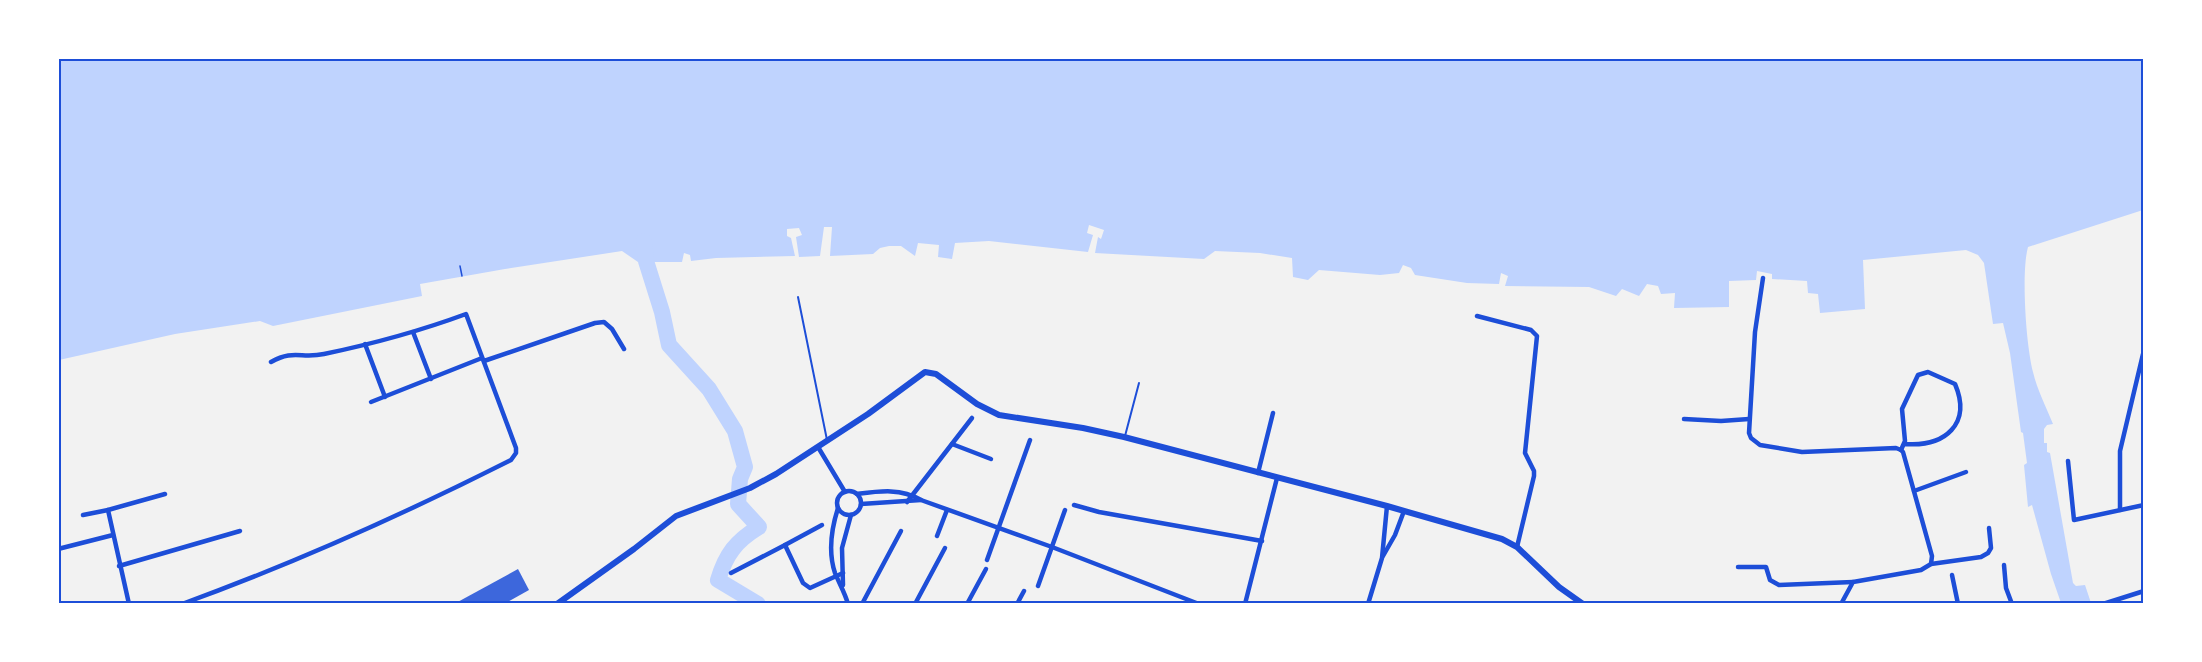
<svg xmlns="http://www.w3.org/2000/svg" width="2202" height="662" font-family="Figtree,sans-serif">
	<rect width="100%" height="100%" fill="#f2f2f2"/>
	<path fill="#bfd3fe" d="M 58,59 L 2143,59 L 2143,210 L 2028,247 C 2021,272 2026,345 2033,372 C 2037,389 2046,407 2053,424 L 2047,425 L 2044,429 L 2044,443 L 2047,443 L 2047,452 L 2050,453 L 2073,583 L 2076,586 L 2085,585 L 2091,603 L 2061,603 L 2051,574 L 2032,505 L 2028,507 L 2024,465 L 2027,463 L 2023,433 L 2021,432 L 2010,353 L 2003,323 L 1993,324 L 1984,263 L 1978,255 L 1966,250 L 1863,260 L 1865,309 L 1820,313 L 1818,294 L 1808,293 L 1807,281 L 1772,279 L 1772,274 L 1757,271 L 1756,280 L 1729,281 L 1729,307 L 1674,308 L 1675,293 L 1661,294 L 1658,286 L 1647,284 L 1639,296 L 1622,289 L 1616,296 L 1589,287 L 1505,286 L 1508,276 L 1501,273 L 1499,284 L 1467,283 L 1415,275 L 1411,268 L 1403,265 L 1399,273 L 1380,275 L 1319,270 L 1308,280 L 1293,277 L 1292,258 L 1260,253 L 1215,251 L 1204,259 L 1095,253 L 1098,237 L 1101,239 L 1104,230 L 1089,225 L 1087,233 L 1093,235 L 1088,252 L 989,241 L 955,243 L 952,259 L 938,257 L 939,245 L 918,243 L 915,256 L 901,246 L 889,246 L 880,248 L 873,254 L 830,256 L 832,227 L 824,227 L 820,256 L 799,257 L 796,237 L 802,235 L 799,228 L 787,229 L 787,236 L 791,238 L 795,256 L 716,258 L 691,261 L 690,255 L 684,253 L 682,262 L 638,262 L 622,251 L 505,269 L 420,284 L 422,296 L 273,326 L 260,321 L 175,334 L 59,360 Z"/>
	<g fill="none" stroke-linecap="round" stroke-linejoin="round">
		<path stroke="#bfd3fe" stroke-width="16" d="M 644,241 L 646,261 L 662,312 L 669,345 L 709,389 L 735,431 L 745,467 L 740,479 L 738,504 L 759,527 C 736,541 726,554 718,580 L 758,604"/>
	</g>
	<polygon fill="#3d67dc" points="518,569 529,590 504,604 454,604"/>
	<g fill="none" stroke-linecap="round" stroke-linejoin="round">
		<polyline stroke="#1d4ed8" stroke-width="1.5" points="460,266 462,276"/>
		<g stroke="#1d4ed8" stroke-width="2">
			<polyline points="798,297 827,440"/>
			<polyline points="1125,436 1139,383"/>
		</g>
		<g stroke="#1d4ed8" stroke-width="4.5">
			<polyline points="1763,278 1755,332 1749,433 1751,438 1760,445 1802,452 1896,448 1901,450"/>
			<polyline points="1477,316 1531,330 1537,336 1525,453 1534,471 1534,476 1517,547"/>
			<polyline points="413,332 431,379"/>
			<polyline points="365,344 385,397"/>
			<polyline points="484,361 595,323 604,322 612,329 624,349"/>
			<polyline points="371,402 482,358"/>
			<polyline points="1684,419 1721,421 1749,419"/>
			<polyline points="952,444 991,459"/>
			<polyline points="818,447 845,492"/>
			<path d="M 1901,450 L 1905,441 L 1902,409 L 1918,375 L 1928,372 L 1955,384 C 1972,424 1945,447 1905,444"/>
			<polyline points="1901,450 1903,452 1932,556 1931,564"/>
			<polyline points="2068,461 2074,520 2144,505"/>
			<polyline points="1258,473 1273,413"/>
			<circle cx="849" cy="503" r="12"/>
			<polyline points="1914,491 1966,472"/>
			<path d="M 857,494 C 880,491 901,488 921,500 L 1052,547 L 1199,604"/>
			<polyline points="907,502 972,418"/>
			<polyline points="861,504 921,500"/>
			<polyline points="1074,505 1099,512 1262,541"/>
			<path d="M 838,508 C 831,530 828,552 835,573 C 839,583 845,593 848,604"/>
			<polyline points="2120,510 2120,451 2143,354"/>
			<polyline points="83,515 108,510"/>
			<polyline points="937,536 947,510"/>
			<polyline points="785,545 822,525"/>
			<polyline points="58,549 113,535"/>
			<polyline points="1383,556 1395,535 1404,511"/>
			<polyline points="987,560 1030,440"/>
			<polyline points="2004,565 2006,588 2012,604"/>
			<polyline points="119,566 240,531"/>
			<polyline points="1738,567 1766,567 1770,580 1779,585 1853,582"/>
			<polyline points="731,573 785,545 803,583 810,588 843,573"/>
			<polyline points="1952,575 1958,604"/>
			<polyline points="843,585 842,548 851,515"/>
			<polyline points="1038,586 1065,510"/>
			<polyline points="129,604 108,510 165,494"/>
			<path d="M 182,604 C 295,563 404,514 511,460 L 516,453 L 516,448 L 466,314 C 420,331 372,344 324,354 C 301,359 294,349 271,362"/>
			<polyline points="862,604 901,531"/>
			<polyline points="915,604 945,548"/>
			<polyline points="967,604 986,569"/>
			<polyline points="1017,604 1024,591"/>
			<polyline points="1245,604 1277,478"/>
			<polyline points="1368,604 1382,558 1387,506"/>
			<polyline points="1841,604 1853,582 1921,570 1931,564 1981,557 1988,553 1991,548 1989,528"/>
			<polyline points="2103,604 2144,591"/>
		</g>
		<polyline stroke="#1d4ed8" stroke-width="6" points="557,604 634,549 676,516 750,488 776,474 868,414 925,372 936,374 977,404 999,415 1083,428 1124,437 1387,506 1502,539 1517,547 1559,587 1583,604"/>
	</g>
	<rect width="2202" height="662" fill="none" stroke="#ffffff" stroke-width="120"/>
	<rect x="60" y="60" width="2082" height="542" fill="none" stroke="#1d4ed8" stroke-width="2"/>
</svg>
